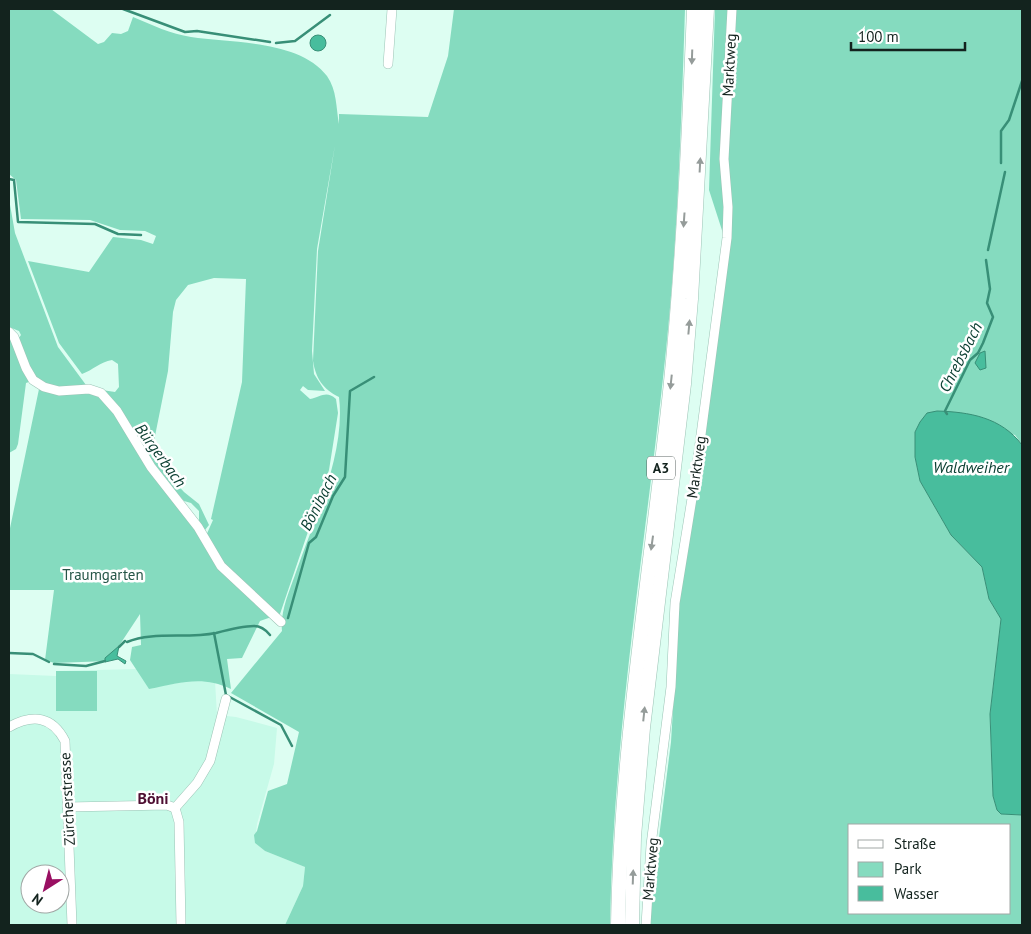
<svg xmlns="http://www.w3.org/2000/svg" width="1031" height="934" font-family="'PT Sans',sans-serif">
	<rect width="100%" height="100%" fill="#ddfef2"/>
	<path fill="#c7fae8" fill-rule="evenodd" d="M 137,669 L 150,688 L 194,680 L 215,681 L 217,715 L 236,717 L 277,728 L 274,764 L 257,824 L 255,843 L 265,851 L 305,867 L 303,886 L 285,925 L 9,925 L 9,674 L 56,676 L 56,671 ZM 30,874 L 60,874 L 60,904 L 30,904 Z"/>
	<g fill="#85dbbf" fill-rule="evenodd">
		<path d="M 9,9 L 51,9 L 98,44 L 104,42 L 112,33 L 121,34 L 128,31 L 133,17 C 152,25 171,34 191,37 C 231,43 300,40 327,76 C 337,90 336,108 339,124 L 339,114 L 428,117 L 448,56 L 454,9 L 685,9 C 681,132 677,256 663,378 C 643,560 613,741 610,925 L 285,925 L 303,886 L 305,867 L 265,851 L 255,843 L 254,835 L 257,831 L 268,791 L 287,784 L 299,732 L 231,693 L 282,631 C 280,612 289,592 295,575 C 313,522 346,454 339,397 C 323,389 316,379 313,361 L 318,251 L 335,145 L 317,249 L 312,351 L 314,374 L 325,391 L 308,390 L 303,386 L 300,390 L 310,399 C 321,397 326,390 336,399 L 338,413 L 329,470 L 280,614 L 260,621 L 242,658 L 227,659 L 231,689 C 202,675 180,683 149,689 L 130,660 L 132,647 L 141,645 L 140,614 L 109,661 L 54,663 L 45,660 L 54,590 L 9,590 L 9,533 L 39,389 C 66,402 83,381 109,403 L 205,538 L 213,520 L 211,519 L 242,382 L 246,279 L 214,278 L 188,285 L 176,300 L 173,312 L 168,371 L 155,436 L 154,451 L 161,467 L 184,492 L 199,504 L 209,525 L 205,530 L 199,521 L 199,511 L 191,503 L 184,501 L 163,477 L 102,390 L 115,392 L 119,387 L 118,364 L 112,360 C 100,362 93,370 82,374 L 59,343 L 28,261 L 89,272 L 113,237 L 141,240 L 153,244 L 156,236 L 145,231 L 120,230 L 90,220 L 21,219 L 16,180 L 9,174 Z"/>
		<path d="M 715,9 L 1022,9 L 1022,445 L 1015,435 L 927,413 L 915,432 L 915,457 L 920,481 L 951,535 L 982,567 L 989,599 L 1001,619 L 990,714 L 993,796 L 997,810 L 1001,814 L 1022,815 L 1022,925 L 650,925 L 650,909 L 671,742 L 680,595 L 729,252 L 709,190 ZM 850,825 L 1010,825 L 1010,913 L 850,913 Z"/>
		<polygon points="9,199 15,233 58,347 86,385 66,390 40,381 34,376 18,339 21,335 19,331 9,327"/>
		<polygon points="9,336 32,381 26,383 18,444 16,449 9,453"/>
		<rect x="56" y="671" width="41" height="40"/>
	</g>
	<g fill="#48bd9d" stroke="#388f77">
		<circle cx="318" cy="43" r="8"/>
		<polygon points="985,351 986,368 980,370 975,363 980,353"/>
		<path d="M 937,411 C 969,412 1001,417 1022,445 L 1022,815 L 1001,814 L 997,810 L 993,796 L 990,714 L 1001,619 L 989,599 L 982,567 L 951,535 L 920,481 L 915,457 L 915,432 L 920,422 L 927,413 Z"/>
		<polygon points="119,646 117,656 126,661 125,664 118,659 105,662 105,658"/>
	</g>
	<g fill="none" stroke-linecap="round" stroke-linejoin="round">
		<g stroke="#388f77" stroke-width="2.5">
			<polyline points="123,9 185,32 197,31 270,42"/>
			<polyline points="276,43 295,41 330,15"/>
			<polyline points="1001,163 1001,131 1009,120 1022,81"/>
			<polyline points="9,179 14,180 18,222 95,224 118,234 141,235"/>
			<polyline points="988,250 1005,172"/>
			<polyline points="947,414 945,411 970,360 978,353 983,343 993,317 987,303 990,289 986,260"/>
			<polyline points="288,618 309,543 316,537 333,496 345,477 350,391 374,377"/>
			<polyline points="214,633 226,695 281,725 292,746"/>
			<path d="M 127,642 C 153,631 187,639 216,633 C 227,630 242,626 254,626 C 261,626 266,630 270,635"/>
			<polyline points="119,647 125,641"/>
			<polyline points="9,653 33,654 49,662"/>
			<polyline points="54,664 86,666 105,661"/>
		</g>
		<g stroke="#9cc4b6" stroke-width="10">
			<g id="minor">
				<polyline points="388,64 392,9"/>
				<polyline points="9,332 14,337 26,368 33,380 44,387 59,391 89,389 101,393 117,411 151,467 198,527 221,566 281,622"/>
				<path d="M 9,727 C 33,714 52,716 65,741 L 72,925"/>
				<polyline points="67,807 167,805 175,808"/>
				<polyline points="175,808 197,783 210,761 226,699"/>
				<polyline points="175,808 179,822 181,925"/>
				<polyline points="646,925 651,845 671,687 675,603 695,480 727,238 728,207 724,159 732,9"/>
			</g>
		</g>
		<g stroke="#9cc4b6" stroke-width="15">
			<g id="highway">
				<path d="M 618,925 C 621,746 651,570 670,392 C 683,264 689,137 694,9"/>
				<polyline points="632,925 634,837 643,728 684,384 691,299 707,9"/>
			</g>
		</g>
		<use href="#minor" stroke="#fff" stroke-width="9"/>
		<use href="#highway" stroke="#fff" stroke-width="14"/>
	</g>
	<defs><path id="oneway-solid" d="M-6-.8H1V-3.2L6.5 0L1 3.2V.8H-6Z" transform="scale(1.25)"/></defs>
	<g fill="#959c9a">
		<use href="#oneway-solid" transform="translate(692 57) rotate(92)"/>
		<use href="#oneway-solid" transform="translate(700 165) rotate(-87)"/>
		<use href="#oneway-solid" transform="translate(684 220) rotate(94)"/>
		<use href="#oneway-solid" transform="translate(689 327) rotate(-85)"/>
		<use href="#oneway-solid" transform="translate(671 382) rotate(96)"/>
		<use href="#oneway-solid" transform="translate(652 543) rotate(98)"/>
		<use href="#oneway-solid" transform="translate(644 714) rotate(-84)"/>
		<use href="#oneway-solid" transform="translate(633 877) rotate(-88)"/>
	</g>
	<g text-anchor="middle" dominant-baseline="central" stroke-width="5" stroke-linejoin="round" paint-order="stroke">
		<rect fill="#fff" stroke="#5a6562" stroke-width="1" x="647" y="456.5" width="28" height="23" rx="4"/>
		<g font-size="14" font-weight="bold" fill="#13231e">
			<text x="661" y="468">A3</text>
		</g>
		<g font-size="15" fill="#13231e" stroke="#fff">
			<text transform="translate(729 65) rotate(-87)">Marktweg</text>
			<text transform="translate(696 467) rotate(-82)">Marktweg</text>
			<text transform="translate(67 799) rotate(-93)">Zürcherstrasse</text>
			<text transform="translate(650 869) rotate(-85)">Marktweg</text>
		</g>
		<g font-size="15" fill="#255547" stroke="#fff">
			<text x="103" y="574">Traumgarten</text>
		</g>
		<g font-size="16" font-style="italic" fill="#0c4033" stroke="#fff">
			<text transform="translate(960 357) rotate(-63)">Chrebsbach</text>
			<text transform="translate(161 455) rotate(54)">Bürgerbach</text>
			<text x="971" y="467">Waldweiher</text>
			<text transform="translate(318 502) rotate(-63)">Bönibach</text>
		</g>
		<g font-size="16" font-weight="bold" fill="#4e0f32" stroke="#fff">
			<text x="153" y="798">Böni</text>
		</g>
	</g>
	<rect width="1031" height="934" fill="none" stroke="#13231e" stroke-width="20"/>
	<rect x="848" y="824" width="162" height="90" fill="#ffffff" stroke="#a1a7a5"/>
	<rect x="858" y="840" width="25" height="8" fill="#ffffff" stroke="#a1a7a5"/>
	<text x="894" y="849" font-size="15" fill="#13231e">Straße</text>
	<rect x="858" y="862" width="25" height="15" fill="#85dbbf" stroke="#a1a7a5"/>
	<text x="894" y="874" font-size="15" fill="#13231e">Park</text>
	<rect x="858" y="886" width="25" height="15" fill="#48bd9d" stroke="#a1a7a5"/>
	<text x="894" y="899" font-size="15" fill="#13231e">Wasser</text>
	<g transform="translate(45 889) rotate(216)"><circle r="24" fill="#ffffff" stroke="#a1a7a5"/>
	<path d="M0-4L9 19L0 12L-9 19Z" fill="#990f62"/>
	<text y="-8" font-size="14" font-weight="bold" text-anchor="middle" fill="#13231e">N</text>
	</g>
	<path d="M851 42v8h114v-8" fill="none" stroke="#13231e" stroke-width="2.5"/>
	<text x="858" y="42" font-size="15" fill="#13231e" stroke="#ffffff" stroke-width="4" paint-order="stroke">100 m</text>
</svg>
